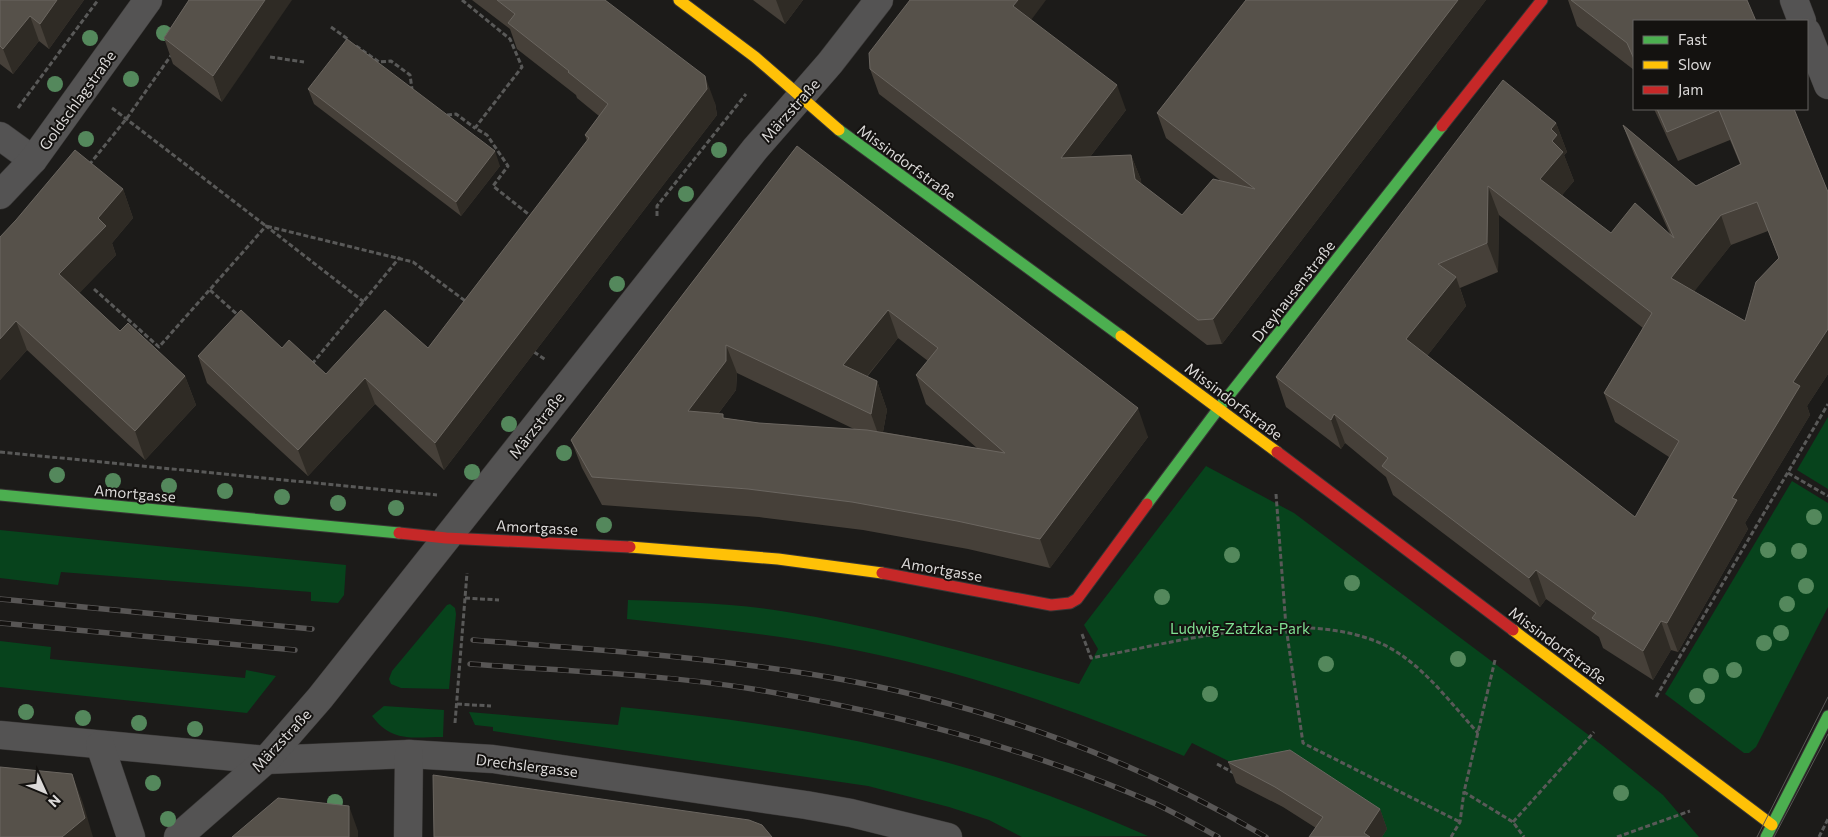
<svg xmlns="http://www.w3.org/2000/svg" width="1828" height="837" font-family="Commissioner,sans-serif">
	<rect width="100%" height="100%" fill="#1c1b19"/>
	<g fill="#07431c">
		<polygon points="1828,417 1828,489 1797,470"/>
		<path d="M 1206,466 L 1294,513 L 1494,663 L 1603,746 L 1663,795 L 1699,837 L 1382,837 L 1192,743 L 1184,756 C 1071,708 956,668 834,646 C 766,633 697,627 627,619 L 628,600 C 681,602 735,603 787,612 C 886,628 982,657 1079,684 L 1098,649 L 1084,625 Z"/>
		<polygon points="1792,481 1828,503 1828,607 1756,747 1749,753 1744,753 1665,694"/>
		<polygon points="0,530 346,565 344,595 338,603 311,601 311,592 61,572 58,585 0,578"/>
		<polygon points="450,604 455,608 456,614 449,689 401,688 391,684 389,679 392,671 447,605"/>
		<polygon points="0,641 51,647 50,659 245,678 246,670 276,676 247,713 0,687"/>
		<path d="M 384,706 L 444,710 L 443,737 C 413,737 392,743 372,716 Z"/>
		<path d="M 621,707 C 747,720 875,738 996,777 C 1048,794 1098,814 1148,836 L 1022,837 L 989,820 L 949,807 L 868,786 L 493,731 L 493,727 L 475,725 L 469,712 L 618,725 Z"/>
	</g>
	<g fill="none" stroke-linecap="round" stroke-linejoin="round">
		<g stroke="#393736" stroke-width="29">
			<g id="street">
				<polyline points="1794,0 1802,21"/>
				<polyline points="1807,32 1828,85"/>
				<polyline points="0,136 33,160"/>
				<polyline points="0,195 33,160 148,0"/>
				<polyline points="0,735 266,760 409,754 493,759 806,805 851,813 948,837"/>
				<polyline points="100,745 131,837"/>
				<polyline points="178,837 266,760 320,698 755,149 830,63 879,0"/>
				<polyline points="408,837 409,754"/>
			</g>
		</g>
		<g stroke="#393736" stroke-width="13">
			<g id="fast">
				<polyline points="839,130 1121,336"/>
				<polyline points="0,495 399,533"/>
				<polyline points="1147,504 1219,408 1442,126"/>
				<polyline points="1766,837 1828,716"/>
			</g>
		</g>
		<g stroke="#393736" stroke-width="13">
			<g id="slow">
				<polyline points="679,0 755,57 839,130"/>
				<polyline points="1121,336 1277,452"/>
				<polyline points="630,547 778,559 882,573"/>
				<polyline points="1513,630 1772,825"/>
			</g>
		</g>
		<g stroke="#393736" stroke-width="13">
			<g id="jam">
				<polyline points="1442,126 1542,0"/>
				<polyline points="1277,452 1513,630"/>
				<polyline points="399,533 446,538 630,547"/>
				<polyline points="882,573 1051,605 1070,603 1077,599 1147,504"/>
			</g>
		</g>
		<g stroke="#595958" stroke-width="3" stroke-dasharray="5 2.5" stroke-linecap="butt">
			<polyline points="462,0 510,39 522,67 475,128 487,135 508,166 493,186 532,217"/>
			<polyline points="331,27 349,40"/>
			<polyline points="356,46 379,62 391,61 410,75 412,89"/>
			<polyline points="270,57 304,62"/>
			<polyline points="18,108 98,0"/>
			<polyline points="112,108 266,226 413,262 468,303"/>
			<polyline points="447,115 456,114 475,128"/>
			<polyline points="89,165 127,118 172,54"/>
			<polyline points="657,216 657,206 746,94"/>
			<polyline points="94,289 159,347 266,226 364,302"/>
			<polyline points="210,290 239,316"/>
			<polyline points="534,352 546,360"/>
			<polyline points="312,364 400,257"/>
			<polyline points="0,452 437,495"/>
			<polyline points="1788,473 1828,496"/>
			<polyline points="1276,494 1286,627 1303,743 1460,822"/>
			<polyline points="465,598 499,600"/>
			<path d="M 1082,634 L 1091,658 C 1179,642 1326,599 1404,657 C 1432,677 1455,708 1478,733"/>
			<polyline points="1495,660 1464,792 1513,822 1524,837"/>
			<polyline points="1656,697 1828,404"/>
			<polyline points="457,704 491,706"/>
			<polyline points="455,723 467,573"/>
			<polyline points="1217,764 1234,773"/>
			<polyline points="1513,822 1594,732"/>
			<polyline points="1451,837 1460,822 1464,792"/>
			<polyline points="1617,837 1690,811"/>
			<polyline points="1819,837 1828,819"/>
		</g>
		<use href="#street" stroke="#545353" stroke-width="28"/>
		<use href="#fast" stroke="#4caf50" stroke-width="11"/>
		<use href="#slow" stroke="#ffc107" stroke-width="11"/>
		<use href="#jam" stroke="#c62828" stroke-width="11"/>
		<g stroke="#585655" stroke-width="1">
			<polyline points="1757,837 1828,697"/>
			<polyline points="1774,837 1828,734"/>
		</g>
		<g stroke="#585655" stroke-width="5.5">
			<g id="rail">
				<polyline points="0,599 312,629"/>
				<polyline points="0,623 295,650"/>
				<path d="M 473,640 C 591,649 710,657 828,677 C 980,703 1133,758 1266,837"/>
				<path d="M 470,664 C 564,671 660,674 753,689 C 891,712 1028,748 1156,804 C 1177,814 1198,826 1218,837"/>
			</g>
		</g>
		<use href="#rail" stroke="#141210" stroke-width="4" stroke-dasharray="11" stroke-linecap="butt"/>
	</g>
	<g fill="#54885c">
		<circle cx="164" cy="33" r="8"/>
		<circle cx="90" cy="38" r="8"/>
		<circle cx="131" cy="79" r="8"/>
		<circle cx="55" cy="84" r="8"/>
		<circle cx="86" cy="139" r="8"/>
		<circle cx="719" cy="150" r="8"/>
		<circle cx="686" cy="194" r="8"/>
		<circle cx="617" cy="284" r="8"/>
		<circle cx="509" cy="424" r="8"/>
		<circle cx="564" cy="453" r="8"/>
		<circle cx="472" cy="472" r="8"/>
		<circle cx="57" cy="475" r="8"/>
		<circle cx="113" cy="481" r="8"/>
		<circle cx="169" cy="486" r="8"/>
		<circle cx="225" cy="491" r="8"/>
		<circle cx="282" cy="497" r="8"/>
		<circle cx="338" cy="503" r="8"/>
		<circle cx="396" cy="508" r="8"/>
		<circle cx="1814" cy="517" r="8"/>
		<circle cx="604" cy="525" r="8"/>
		<circle cx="1768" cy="550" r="8"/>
		<circle cx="1799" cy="551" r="8"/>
		<circle cx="1232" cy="555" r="8"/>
		<circle cx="1352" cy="583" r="8"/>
		<circle cx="1806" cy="586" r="8"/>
		<circle cx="1162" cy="597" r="8"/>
		<circle cx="1787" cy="604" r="8"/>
		<circle cx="1781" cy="633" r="8"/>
		<circle cx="1764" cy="643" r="8"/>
		<circle cx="1458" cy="659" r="8"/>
		<circle cx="1326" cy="664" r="8"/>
		<circle cx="1734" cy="670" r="8"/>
		<circle cx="1711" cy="676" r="8"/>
		<circle cx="1210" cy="694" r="8"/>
		<circle cx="1697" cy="696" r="8"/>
		<circle cx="26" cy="712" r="8"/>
		<circle cx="83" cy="718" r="8"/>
		<circle cx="139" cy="723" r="8"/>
		<circle cx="195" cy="729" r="8"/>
		<circle cx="153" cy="783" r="8"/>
		<circle cx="1621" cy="793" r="8"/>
		<circle cx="335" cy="802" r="8"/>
		<circle cx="168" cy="819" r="8"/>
	</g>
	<g fill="#464039" fill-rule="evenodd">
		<polygon points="0,0 84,0 49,49 39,41 13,74 0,64"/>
		<polygon points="189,0 222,102 173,64 164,38"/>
		<polygon points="472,0 605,0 715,103 717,115 444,470 375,404 308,476 207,383 198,356 282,348 326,374 428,348 587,141 585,135 599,116 577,98 576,95 517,49 510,29"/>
		<polygon points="753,0 803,0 785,24"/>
		<polygon points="1246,0 1486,0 1222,344 1207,345 879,94 870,69 1031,20 1126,110 1090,157 1131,155 1141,180 1141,184 1182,215 1221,181 1166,138 1157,113"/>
		<polygon points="1568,0 1747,0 1634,21 1634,70 1577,26"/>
		<polygon points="308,89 500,166 461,216 314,104"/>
		<path d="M 1654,109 L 1794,109 L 1828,192 L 1828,374 L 1807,406 L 1810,415 L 1745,523 L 1748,529 L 1678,652 L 1671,650 L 1653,680 L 1603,648 L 1599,637 L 1546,599 L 1540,607 L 1393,495 L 1386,477 L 1345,443 L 1341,449 L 1286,407 L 1276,377 L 1556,123 L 1567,152 L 1564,155 L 1574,181 L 1562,195 L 1611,233 L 1670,234 L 1634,154 L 1623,125 L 1696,186 L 1740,164 L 1730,140 L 1678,161 ZM 1499,215 L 1643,328 L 1604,393 L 1615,422 L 1669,457 L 1635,517 L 1427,356 L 1466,306 L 1460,288 L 1498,272 ZM 1768,231 L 1779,259 L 1745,321 L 1694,291 L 1731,245 Z"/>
		<path d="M 797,146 L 1148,437 L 1050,568 L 968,549 L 863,530 L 759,517 L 602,505 L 582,468 L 571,440 ZM 898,338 L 928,361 L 916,375 L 926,404 L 977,448 L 883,432 L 887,410 L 877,381 L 867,377 ZM 737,373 L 854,429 L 759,423 L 724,418 L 718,414 L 736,390 Z"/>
		<polygon points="123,189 133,218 112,243 116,255 79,293 120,331 185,376 196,405 145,460 27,350 0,380 0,237"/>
		<polygon points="1228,762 1380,809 1387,829 1382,837 1309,837 1316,828 1283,807 1236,783"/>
	</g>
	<g fill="#2f2b25">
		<polygon points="57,0 84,0 49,49 40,24"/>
		<polygon points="265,0 292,0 222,102 213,76"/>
		<polygon points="776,0 803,0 785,24"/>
		<polygon points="1018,0 1046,0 1023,31 1013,6"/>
		<polygon points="1458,0 1486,0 1222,344 1213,319"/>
		<polygon points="30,16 39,41 13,74 3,49"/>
		<polygon points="705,76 715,103 717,115 444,470 435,443"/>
		<polygon points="1117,85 1126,110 1070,183 1061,158"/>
		<polygon points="1556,123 1567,152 1564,155 1574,181 1551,208 1540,179 1551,129"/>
		<polygon points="495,151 500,166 461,216 456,202"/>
		<polygon points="1131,155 1141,180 1144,204 1135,179"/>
		<polygon points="1488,186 1499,215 1498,272 1487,243"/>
		<polygon points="123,189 133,218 112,243 116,255 70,303 59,274 98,218"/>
		<polygon points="1721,215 1731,245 1682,307 1671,278"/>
		<polygon points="1456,277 1466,306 1417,369 1406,339"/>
		<polygon points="888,310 898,338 853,393 843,365"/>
		<polygon points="16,321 27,350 0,380 0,339"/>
		<polygon points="1828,329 1828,374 1807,406 1810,415 1745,523 1748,529 1678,652 1667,623 1793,382"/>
		<polygon points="726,345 737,373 736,390 698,440 688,411"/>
		<polygon points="185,376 196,405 145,460 135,431"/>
		<polygon points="365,378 375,404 308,476 298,450"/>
		<polygon points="877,381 887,410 881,442 871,414"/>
		<polygon points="1138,408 1148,437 1050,568 1040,539"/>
		<polygon points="1334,414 1345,443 1341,449 1331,420"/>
		<polygon points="1536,570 1546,599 1540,607 1529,578"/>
		<polygon points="1661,621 1671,650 1653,680 1643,651"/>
		<polygon points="72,774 83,803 93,837 62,837"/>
		<polygon points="349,806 358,831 358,837 349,837"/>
		<polygon points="1380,809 1387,829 1382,837 1366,837 1364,833"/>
	</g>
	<g fill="#56514a" stroke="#6b6660" fill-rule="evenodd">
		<polygon points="0,0 57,0 40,24 30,16 3,49 0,46"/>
		<polygon points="189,0 265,0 213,76 164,38"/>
		<polygon points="497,0 605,0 705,76 707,89 435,443 365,378 298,450 198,356 241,310 282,348 289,340 326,374 385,310 428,348 589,138 585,135 608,104 568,72 569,71 508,23 515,14"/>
		<polygon points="910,0 1018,0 1013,6 1117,85 1061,158 1131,155 1135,179 1182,215 1213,179 1255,189 1157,113 1246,0 1458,0 1213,319 1198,320 870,69 869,53"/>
		<polygon points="1571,0 1747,0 1756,21 1634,21 1634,59 1627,43"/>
		<polygon points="347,39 495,151 456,202 308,89"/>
		<path d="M 1503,80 L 1556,123 L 1551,129 L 1557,135 L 1552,141 L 1563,152 L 1540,179 L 1611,233 L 1635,203 L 1674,238 L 1623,125 L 1696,186 L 1741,164 L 1719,110 L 1667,132 L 1657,109 L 1794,109 L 1828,192 L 1828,329 L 1793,382 L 1800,386 L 1732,498 L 1737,500 L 1667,623 L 1661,621 L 1643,651 L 1592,618 L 1596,613 L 1536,570 L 1529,578 L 1382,466 L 1388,458 L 1334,414 L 1331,420 L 1276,377 ZM 1488,186 L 1652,313 L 1604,393 L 1679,441 L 1635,517 L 1406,339 L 1456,277 L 1438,264 L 1487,243 ZM 1757,202 L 1779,258 L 1756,282 L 1745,321 L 1671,278 L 1721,215 Z"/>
		<path d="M 797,146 L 1138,408 L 1040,539 L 957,521 L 852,502 L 748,489 L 592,477 L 571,440 ZM 888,310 L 938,348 L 916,375 L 1005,453 L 867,430 L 759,423 L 723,418 L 723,414 L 688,411 L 726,361 L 726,345 L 871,414 L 877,381 L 843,365 Z"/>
		<polygon points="75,150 123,189 98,218 106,226 59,274 120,331 128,323 185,376 135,431 16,321 0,339 0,237 16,220"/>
		<polygon points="1290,750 1380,809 1364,833 1370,837 1309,837 1323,817 1275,787 1228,762"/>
		<polygon points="0,767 72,774 85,818 62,837 0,837"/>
		<polygon points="433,775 749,820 762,825 772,837 434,837"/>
		<polygon points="278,798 349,806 349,837 232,837"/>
	</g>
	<g text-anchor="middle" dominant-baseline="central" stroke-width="4" stroke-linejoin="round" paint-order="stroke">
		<g font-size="15" fill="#dbd9d8" stroke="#141210">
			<text transform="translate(77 100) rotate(-54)">Goldschlagstraße</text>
			<text transform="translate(790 110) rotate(-48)">Märzstraße</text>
			<text transform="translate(907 162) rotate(36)">Missindorfstraße</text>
			<text transform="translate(1293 291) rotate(-52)">Dreyhausenstraße</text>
			<text transform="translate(1234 401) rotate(37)">Missindorfstraße</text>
			<text transform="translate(536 425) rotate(-52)">Märzstraße</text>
			<text transform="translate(135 493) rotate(5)">Amortgasse</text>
			<text transform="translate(537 527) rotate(3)">Amortgasse</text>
			<text transform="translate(942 569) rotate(10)">Amortgasse</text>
			<text transform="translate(1558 645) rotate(37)">Missindorfstraße</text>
			<text transform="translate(281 740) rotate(-47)">Märzstraße</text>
			<text transform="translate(527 765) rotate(7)">Drechslergasse</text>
		</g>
		<g font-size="15" fill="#81e193" stroke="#141210">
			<text x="1240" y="628">Ludwig-Zatzka-Park</text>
		</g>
	</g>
	<rect x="1633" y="20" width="175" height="90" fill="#141210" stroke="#646260"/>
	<rect x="1643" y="36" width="25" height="8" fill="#4caf50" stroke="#646260"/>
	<text x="1678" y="45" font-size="15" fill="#dbd9d8">Fast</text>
	<rect x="1643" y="61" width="25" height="8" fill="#ffc107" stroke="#646260"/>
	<text x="1678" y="70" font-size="15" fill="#dbd9d8">Slow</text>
	<rect x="1643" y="86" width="25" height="8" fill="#c62828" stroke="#646260"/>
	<text x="1678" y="95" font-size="15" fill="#dbd9d8">Jam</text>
	<g transform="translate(45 792) rotate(134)" stroke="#141210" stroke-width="4" paint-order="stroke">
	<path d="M0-4L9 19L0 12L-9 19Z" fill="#dbd9d8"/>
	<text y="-8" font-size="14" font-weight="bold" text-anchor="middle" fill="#dbd9d8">N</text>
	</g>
</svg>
